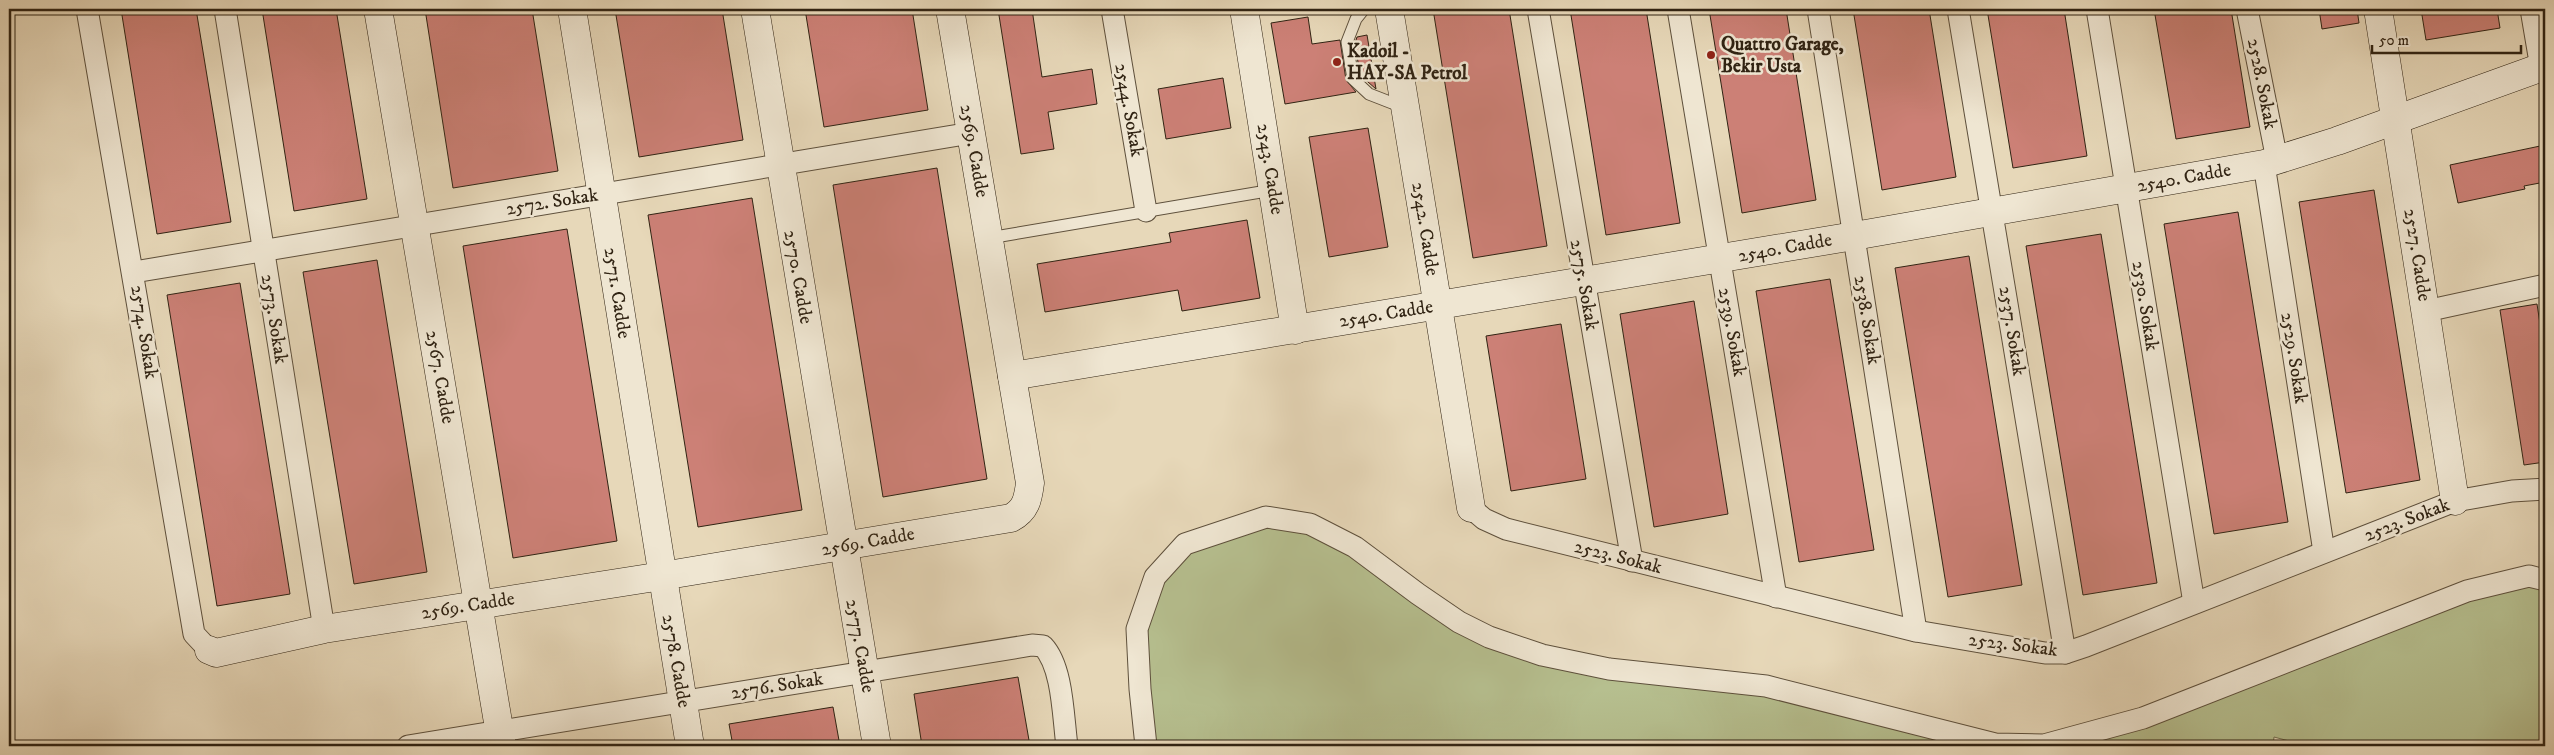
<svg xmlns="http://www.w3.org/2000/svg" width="2554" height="755" font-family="'IM FELL DW Pica',serif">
	<rect width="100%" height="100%" fill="#e7d8b9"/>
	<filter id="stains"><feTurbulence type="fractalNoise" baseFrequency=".004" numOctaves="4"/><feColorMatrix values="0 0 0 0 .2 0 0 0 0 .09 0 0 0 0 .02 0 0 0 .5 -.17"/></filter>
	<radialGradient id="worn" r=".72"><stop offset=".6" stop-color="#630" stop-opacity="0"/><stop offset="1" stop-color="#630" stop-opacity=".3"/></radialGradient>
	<polygon fill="#b6bf8f" stroke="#737151" points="1266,517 1310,524 1489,637 2044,745 2467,591 2545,580 2545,746 2308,746 2274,737 2273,746 1146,746 1140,689 1155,577 1185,544"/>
	<g fill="#cc8076" stroke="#302313">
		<polygon points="121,9 196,9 231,222 157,234"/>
		<polygon points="262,9 336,9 367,199 294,211"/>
		<polygon points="425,9 532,9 558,171 453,188"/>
		<polygon points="615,9 722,9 743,140 639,157"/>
		<polygon points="805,9 912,9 928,110 824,127"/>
		<polygon points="998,9 1032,9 1042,77 1092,69 1097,104 1048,112 1054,149 1021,154"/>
		<polygon points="1433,9 1509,9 1547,246 1473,258"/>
		<polygon points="1570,9 1646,9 1680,223 1606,235"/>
		<polygon points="1709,9 1786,9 1816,200 1742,213"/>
		<polygon points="1853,9 1929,9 1956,177 1882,190"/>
		<polygon points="1987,9 2064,9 2087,156 2013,168"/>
		<polygon points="2154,9 2231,9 2250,127 2176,139"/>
		<polygon points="2319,9 2357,9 2359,23 2322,29"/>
		<polygon points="2421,9 2497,9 2500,28 2426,40"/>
		<polygon points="1308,17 1312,44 1340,40 1346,80 1356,92 1285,104 1271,23"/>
		<polygon points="1367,35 1376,89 1360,75 1355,43 1357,37"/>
		<polygon points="1223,78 1231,128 1166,139 1158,89"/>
		<polygon points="1368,128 1388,247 1329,257 1309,137"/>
		<polygon points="2545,145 2545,182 2524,186 2525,189 2458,203 2450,165"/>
		<polygon points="937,168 987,479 883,497 833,185"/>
		<polygon points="2374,190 2420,480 2346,493 2299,202"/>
		<polygon points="752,198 802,510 698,527 648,215"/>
		<polygon points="2238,212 2288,522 2214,534 2164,224"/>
		<polygon points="1247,220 1260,298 1182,311 1178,290 1045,312 1037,264 1171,242 1169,233"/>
		<polygon points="567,229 617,541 513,558 463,246"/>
		<polygon points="2101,234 2157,583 2083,595 2026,246"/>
		<polygon points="1969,256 2022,585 1948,597 1895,268"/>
		<polygon points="377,260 427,572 354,584 303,272"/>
		<polygon points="1830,279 1874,550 1799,562 1756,291"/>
		<polygon points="240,283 290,594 217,606 167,295"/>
		<polygon points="1694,301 1728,514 1654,527 1620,314"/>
		<polygon points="2537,304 2540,324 2545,323 2545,462 2524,465 2500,310"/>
		<polygon points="1561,324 1586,479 1511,491 1486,336"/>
		<polygon points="1018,677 1030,746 922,746 914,694"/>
		<polygon points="833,707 840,746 733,746 729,724"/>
	</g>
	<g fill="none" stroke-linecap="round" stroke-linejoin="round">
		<g stroke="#5e503c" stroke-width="13">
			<g id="lane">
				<polyline points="1364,9 1356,19 1347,42 1353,79 1369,94 1405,108"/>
				<polyline points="989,238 1273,190"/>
			</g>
		</g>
		<g stroke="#5e503c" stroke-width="23">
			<g id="street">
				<polyline points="87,9 194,634 209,650"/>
				<polyline points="225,9 324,629"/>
				<polyline points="1112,9 1146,211"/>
				<polyline points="1538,9 1632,561"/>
				<polyline points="1678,9 1776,597"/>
				<polyline points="1818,9 1916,631"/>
				<polyline points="1958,9 2065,653"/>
				<polyline points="2097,9 2194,603"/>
				<polyline points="2247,9 2277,160"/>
				<polyline points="2531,9 2541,68"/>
				<polyline points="2264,164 2324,552"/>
				<polyline points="134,272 971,133"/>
				<polyline points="2426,311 2545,285"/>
				<polyline points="1471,508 1484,519 1506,529 1916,631 2045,653 2065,653 2086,646 2455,501 2512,491 2545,489"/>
				<path d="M 408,746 L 1032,645 L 1043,646 C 1063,667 1063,717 1067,746"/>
				<polyline points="1146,746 1140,689 1137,629 1155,577 1185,544 1266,517 1310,524 1355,547 1418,594 1459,622 1489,637 1542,655 1609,669 1766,686 1995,744 2044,745 2143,718 2467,591 2529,576 2545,580"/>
			</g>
		</g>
		<g stroke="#302313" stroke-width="29">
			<g id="secondary">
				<polyline points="378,9 502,746"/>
				<polyline points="572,9 690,746"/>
				<polyline points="755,9 877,746"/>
				<polyline points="1244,9 1295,330"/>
				<polyline points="1389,9 1471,508"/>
				<polyline points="2378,9 2455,501"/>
				<polyline points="1012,376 1854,236 2264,164 2337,141 2545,66"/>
				<path d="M 209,650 L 216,653 L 324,629 L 662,576 L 1011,518 C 1026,510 1028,499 1030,483 L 950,9"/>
			</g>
		</g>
		<use href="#lane" stroke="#efe6d2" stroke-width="11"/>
		<use href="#street" stroke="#efe6d2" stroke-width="21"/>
		<use href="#secondary" stroke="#efe6d2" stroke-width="28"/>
	</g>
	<g fill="#8f2418" stroke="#efe6d2" stroke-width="2">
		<circle cx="1711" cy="55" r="5"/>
		<circle cx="1337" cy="62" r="5"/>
	</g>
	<g text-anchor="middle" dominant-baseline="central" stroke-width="5" stroke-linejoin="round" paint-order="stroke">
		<g font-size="19" font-weight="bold" fill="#302313" stroke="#efe6d2" text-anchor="start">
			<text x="1721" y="44">Quattro Garage,<tspan x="1721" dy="22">Bekir Usta</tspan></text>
			<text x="1347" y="51">Kadoil -<tspan x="1347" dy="22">HAY-SA Petrol</tspan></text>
		</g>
		<g font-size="19" fill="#302313" stroke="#efe6d2">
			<text transform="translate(2262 84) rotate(79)">2528. Sokak</text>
			<text transform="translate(1129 110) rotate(80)">2544. Sokak</text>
			<text transform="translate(974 151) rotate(80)">2569. Cadde</text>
			<text transform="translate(1270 169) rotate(81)">2543. Cadde</text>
			<text transform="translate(2184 178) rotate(-10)">2540. Cadde</text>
			<text transform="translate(552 202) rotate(-9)">2572. Sokak</text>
			<text transform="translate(1425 229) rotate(81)">2542. Cadde</text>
			<text transform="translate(1785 248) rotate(-10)">2540. Cadde</text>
			<text transform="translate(2417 255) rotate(81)">2527. Cadde</text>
			<text transform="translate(798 277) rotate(80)">2570. Cadde</text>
			<text transform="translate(1584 285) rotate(80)">2575. Sokak</text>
			<text transform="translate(617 293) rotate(81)">2571. Cadde</text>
			<text transform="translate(2145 306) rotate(81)">2530. Sokak</text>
			<text transform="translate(1386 314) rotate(-9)">2540. Cadde</text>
			<text transform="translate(274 319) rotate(81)">2573. Sokak</text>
			<text transform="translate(1867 320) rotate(81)">2538. Sokak</text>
			<text transform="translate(2012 331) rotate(81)">2537. Sokak</text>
			<text transform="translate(144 332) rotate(81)">2574. Sokak</text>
			<text transform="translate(1732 332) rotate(80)">2539. Sokak</text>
			<text transform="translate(2294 358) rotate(81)">2529. Sokak</text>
			<text transform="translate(440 377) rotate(80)">2567. Cadde</text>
			<text transform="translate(2407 520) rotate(-21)">2523. Sokak</text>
			<text transform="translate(868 542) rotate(-10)">2569. Cadde</text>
			<text transform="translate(1618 557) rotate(14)">2523. Sokak</text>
			<text transform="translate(468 606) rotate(-9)">2569. Cadde</text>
			<text transform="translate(2013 645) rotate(7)">2523. Sokak</text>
			<text transform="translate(860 646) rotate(80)">2577. Cadde</text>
			<text transform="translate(676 661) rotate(80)">2578. Cadde</text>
			<text transform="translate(777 686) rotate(-9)">2576. Sokak</text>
		</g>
	</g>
	<rect width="2554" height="755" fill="none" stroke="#e7d8b9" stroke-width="30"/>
	<rect x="10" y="10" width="2534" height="735" fill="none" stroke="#302313" stroke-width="2.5"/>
	<rect x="15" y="15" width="2524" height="725" fill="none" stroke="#302313"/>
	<path d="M2372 45v8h149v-8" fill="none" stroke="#302313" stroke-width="2.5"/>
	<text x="2379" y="45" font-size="15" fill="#302313" stroke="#efe6d2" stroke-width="4" paint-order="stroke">50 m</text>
	<rect width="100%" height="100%" filter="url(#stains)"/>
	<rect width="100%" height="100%" fill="url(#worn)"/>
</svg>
